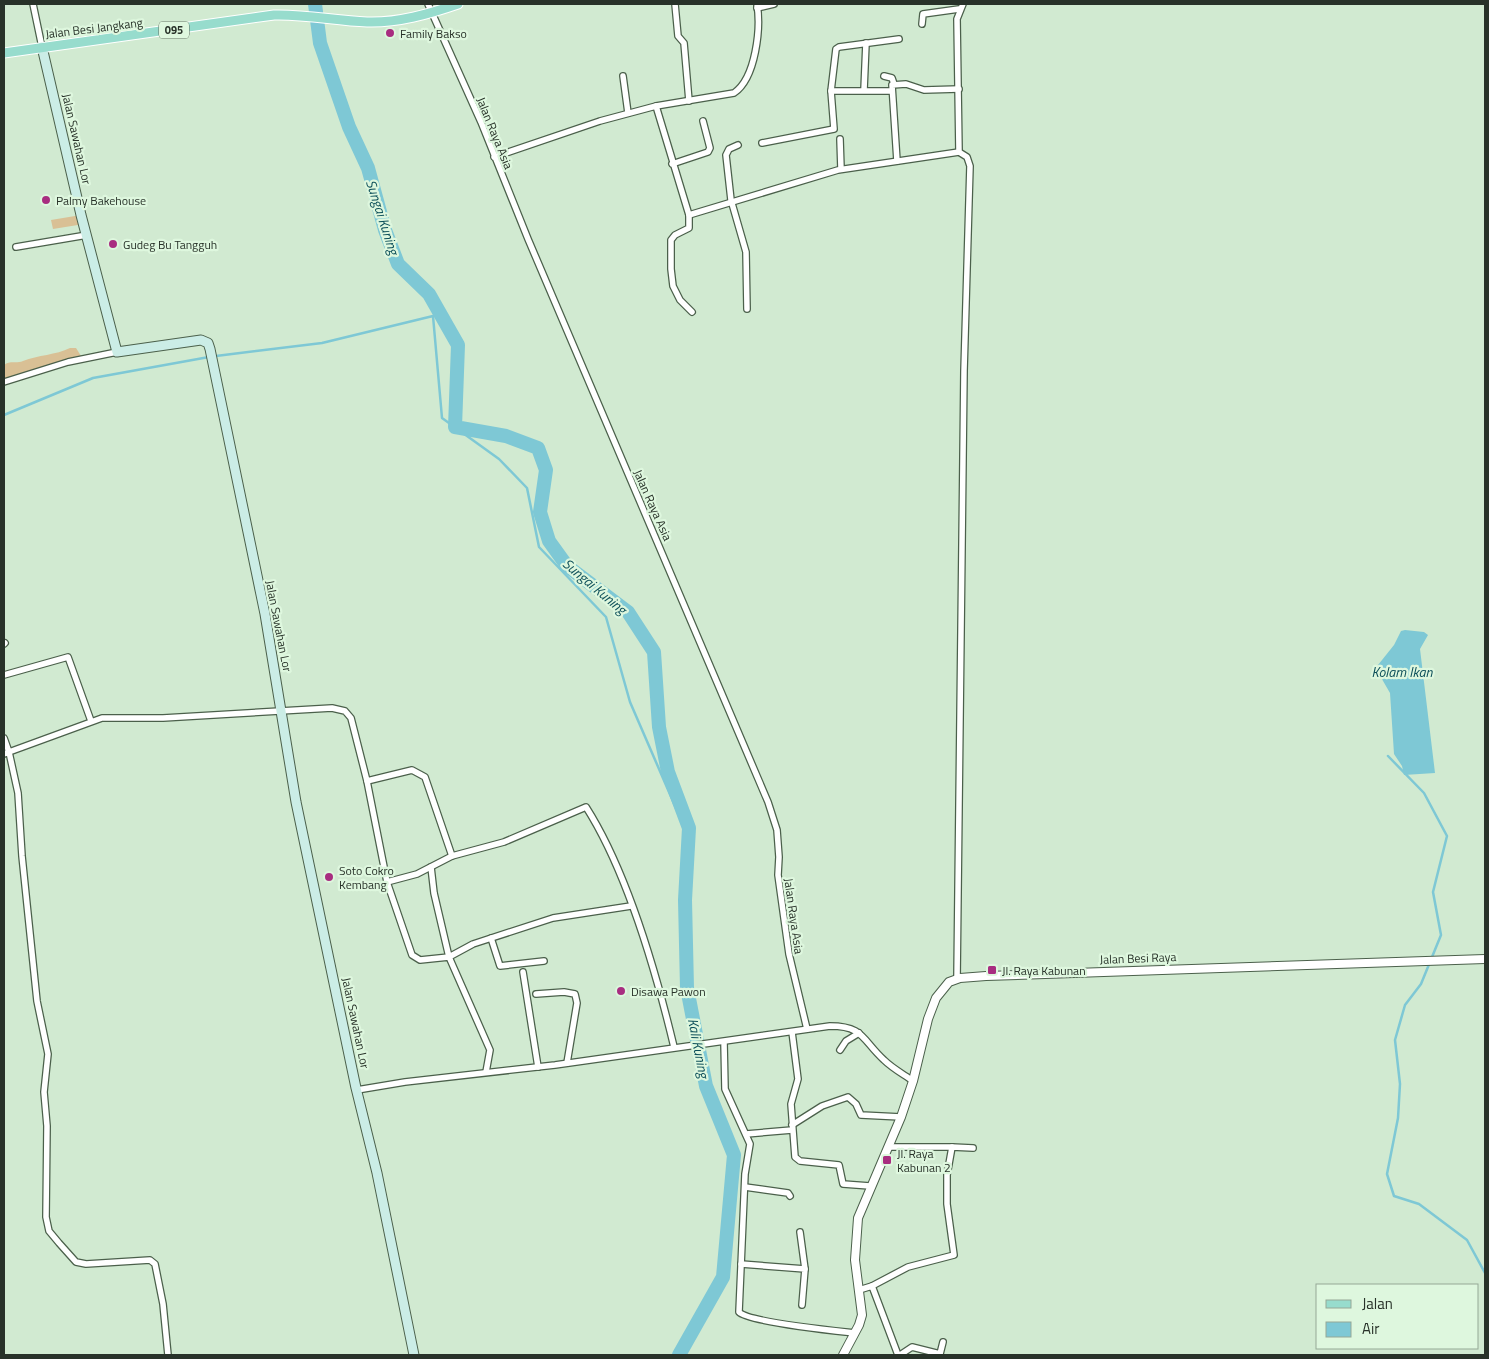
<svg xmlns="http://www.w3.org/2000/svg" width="1489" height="1359" font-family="'Titillium Web',sans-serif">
	<rect width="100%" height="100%" fill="#d1ead1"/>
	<g fill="#d9c095">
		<polygon points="81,215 84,224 53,229 51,220"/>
		<path d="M 70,348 L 76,348 L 83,359 L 4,382 L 4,365 C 10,360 16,364 23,361 C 38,355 56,355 70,348 Z"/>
	</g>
	<polygon fill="#7ec8d5" points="1405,630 1424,632 1428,635 1420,649 1435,773 1404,775 1402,766 1394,754 1390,693 1379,674 1378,665 1394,645 1401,631"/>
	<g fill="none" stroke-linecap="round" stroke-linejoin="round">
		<g stroke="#7ec8d5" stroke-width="2.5">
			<polyline points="216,356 322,343 433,316 442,418 499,459 527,488 539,547 606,617 630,702 685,829 685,835"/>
			<polyline points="4,415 93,378 209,357"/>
			<polyline points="1388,756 1424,793 1447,836 1433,892 1441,935 1421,984 1405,1005 1395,1040 1400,1084 1398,1118 1387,1174 1394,1196 1419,1204 1467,1240 1485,1273"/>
		</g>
		<polyline stroke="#7ec8d5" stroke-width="14" points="315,4 320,43 349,127 368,168 385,230 398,264 429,294 458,345 455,427 506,436 538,448 546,470 540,512 549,541 567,566 628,612 654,652 659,727 668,772 689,828 685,900 687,988 706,1086 734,1155 723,1277 679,1355"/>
		<g stroke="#4b604b" stroke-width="8">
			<g id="minor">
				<polyline points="33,4 42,47"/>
				<polyline points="428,4 481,122 528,239 768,802 777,830 779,857 778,875 789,954 807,1029"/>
				<polyline points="675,4 678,36 684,43 689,101"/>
				<polyline points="757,8 774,4"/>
				<polyline points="922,24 923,14 959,9"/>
				<polyline points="623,76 628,113"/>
				<polyline points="884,76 892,78 894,84"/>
				<polyline points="864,90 866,43"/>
				<polyline points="831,91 892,91"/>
				<polyline points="656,106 689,215 689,228 675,235 671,240 671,269 673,286 680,300 692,312"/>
				<polyline points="840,139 841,169"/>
				<polyline points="762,143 834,129 831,91 836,49 839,47 899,39"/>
				<polyline points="738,145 729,149 726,155 731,200 746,252 747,309"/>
				<path d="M 494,157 L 600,121 L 656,106 L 734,93 C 756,78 761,28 757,4"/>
				<polyline points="897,161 892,85 906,84 924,90 959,89"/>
				<polyline points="672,164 708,152 710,148 703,121"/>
				<polyline points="689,215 838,170 959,152"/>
				<polyline points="16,247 87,235"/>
				<polyline points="4,382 68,362 117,352"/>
				<polyline points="4,644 5,643"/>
				<polyline points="4,675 68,657 91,721"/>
				<polyline points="4,738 9,752 102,718 163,718 332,708 345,711 351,718 367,781 387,882 412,955 420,960 449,957 490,1050 486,1072"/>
				<polyline points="4,754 9,752 18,793 22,856 37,1001 48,1054 44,1092 47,1126 46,1217 49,1231 59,1243 76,1262 86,1264 150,1260 155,1264 163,1304 168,1355"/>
				<polyline points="367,781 412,770 425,777 452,856"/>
				<polyline points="431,867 434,893 449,957 473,944 553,918 631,906"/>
				<path d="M 387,882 L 417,874 L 452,856 L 504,842 L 586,807 C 628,873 656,972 674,1047"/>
				<polyline points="491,938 500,966 544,961"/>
				<polyline points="523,972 538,1067"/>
				<polyline points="957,979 964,371 970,166 967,157 959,152 957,19 963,4"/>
				<polyline points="536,994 564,992 575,994 577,1003 567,1063"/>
				<polyline points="792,1032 798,1079 791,1104 795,1157 800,1161 839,1165 843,1184 870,1186"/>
				<path d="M 724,1042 L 725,1089 L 750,1144 L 745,1174 L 739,1312 C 748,1322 837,1331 855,1333"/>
				<polyline points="840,1050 846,1041 859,1033"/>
				<path d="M 357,1090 L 405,1082 L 555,1065 L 830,1026 C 864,1026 862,1040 884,1060 C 892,1068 903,1074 913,1081"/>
				<polyline points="792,1125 822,1106 848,1097 856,1104 861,1115 901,1117"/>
				<polyline points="746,1134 792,1130"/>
				<polyline points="888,1147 952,1147"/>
				<polyline points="745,1187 788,1193 790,1196"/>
				<polyline points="800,1232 805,1269"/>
				<polyline points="741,1264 805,1269 802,1305"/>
				<polyline points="872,1286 908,1267 954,1255 947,1204 947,1175 952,1147 973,1148"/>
				<polyline points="859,1290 872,1286 898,1355"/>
				<polyline points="900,1355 912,1347 940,1354 943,1342"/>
			</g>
		</g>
		<g stroke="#4b604b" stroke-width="10">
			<polyline id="tertiary" points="843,1355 859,1325 862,1315 855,1260 858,1218 901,1117 913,1081 928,1019 936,998 949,982 960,978 986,976 1485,959"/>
		</g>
		<g stroke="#4b604b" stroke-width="11">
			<polyline id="secondary" points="42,47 81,215 117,352 201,340 208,343 210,349 265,614 296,802 356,1088 377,1173 414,1355"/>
		</g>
		<g stroke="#fff" stroke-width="11">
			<path id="primary" d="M 4,53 L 274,15 C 306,14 336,21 367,22 C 398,23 429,14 458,4"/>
		</g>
		<use href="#minor" stroke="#fff" stroke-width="5.5"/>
		<use href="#tertiary" stroke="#fff" stroke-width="8"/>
		<use href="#secondary" stroke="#cbede6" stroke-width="9"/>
		<use href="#primary" stroke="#97dccd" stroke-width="9"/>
	</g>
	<g fill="#a82d80" stroke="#def7de" stroke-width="2">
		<circle cx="390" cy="33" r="5"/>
		<circle cx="46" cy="200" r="5"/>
		<circle cx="113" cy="244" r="5"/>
		<circle cx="329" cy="877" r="5"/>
		<rect x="987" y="965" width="10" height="10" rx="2.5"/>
		<circle cx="621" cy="991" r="5"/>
		<rect x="882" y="1155" width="10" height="10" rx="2.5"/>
	</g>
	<g text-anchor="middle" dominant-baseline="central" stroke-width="4.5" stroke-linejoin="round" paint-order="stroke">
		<rect fill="#def7de" stroke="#5f6d5f" stroke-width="1" x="159" y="21.5" width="30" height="17" rx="4"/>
		<g font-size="11" font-weight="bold" fill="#283229">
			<text x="174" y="30">095</text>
		</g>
		<g font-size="12" fill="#283229" stroke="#def7de">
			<text transform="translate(94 28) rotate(-7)">Jalan Besi Jangkang</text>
			<text transform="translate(495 133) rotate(68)">Jalan Raya Asia</text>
			<text transform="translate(77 139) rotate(77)">Jalan Sawahan Lor</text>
			<text transform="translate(653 505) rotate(66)">Jalan Raya Asia</text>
			<text transform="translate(279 626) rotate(79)">Jalan Sawahan Lor</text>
			<text transform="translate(794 916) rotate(82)">Jalan Raya Asia</text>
			<text transform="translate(1138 958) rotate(-2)">Jalan Besi Raya</text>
			<text transform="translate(356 1023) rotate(78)">Jalan Sawahan Lor</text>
		</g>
		<g font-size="12" fill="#283229" stroke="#def7de" text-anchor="start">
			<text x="400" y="33">Family Bakso</text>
			<text x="56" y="200">Palmy Bakehouse</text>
			<text x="123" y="244">Gudeg Bu Tangguh</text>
			<text x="339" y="870">Soto Cokro<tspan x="339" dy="14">Kembang</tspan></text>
			<text x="1002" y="970">Jl. Raya Kabunan</text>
			<text x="631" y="991">Disawa Pawon</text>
			<text x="897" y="1153">Jl. Raya<tspan x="897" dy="14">Kabunan 2</tspan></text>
		</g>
		<g font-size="14" font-style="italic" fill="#0e505a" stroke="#def7de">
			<text transform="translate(383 217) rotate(72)">Sungai Kuning</text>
			<text transform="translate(595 586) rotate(40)">Sungai Kuning</text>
			<text x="1402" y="671">Kolam Ikan</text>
			<text transform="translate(699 1048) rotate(79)">Kali Kuning</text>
		</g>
	</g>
	<rect width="1489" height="1359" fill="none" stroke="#283229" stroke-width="10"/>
	<rect x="1316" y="1284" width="162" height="65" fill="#def7de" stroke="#95a896"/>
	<rect x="1326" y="1300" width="25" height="8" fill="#97dccd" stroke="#95a896"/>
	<text x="1362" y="1309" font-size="15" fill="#283229">Jalan</text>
	<rect x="1326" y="1322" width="25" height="15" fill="#7ec8d5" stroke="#95a896"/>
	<text x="1362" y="1334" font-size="15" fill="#283229">Air</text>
</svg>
